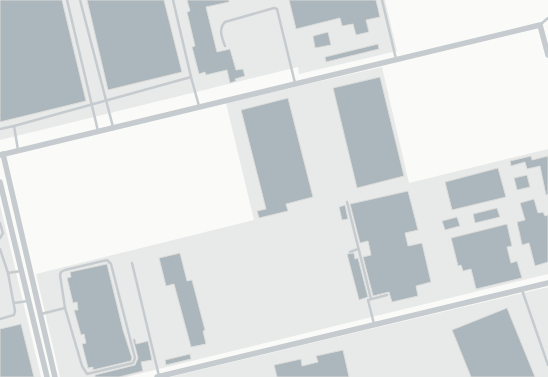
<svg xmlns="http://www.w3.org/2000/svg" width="548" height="377" font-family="'Varela Round',sans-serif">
	<rect width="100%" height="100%" fill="#fafaf8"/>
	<g fill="#e8eae9">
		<polygon points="0,0 385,0 397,51 299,74 298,67 0,140"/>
		<polygon points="382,67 409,183 548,149 548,274 126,377 60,377 36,274 254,220 226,103"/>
		<polygon points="0,205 41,377 0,377"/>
		<polygon points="548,287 548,377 170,377 337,337"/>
	</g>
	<g fill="#abb7bc" stroke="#dcdcda">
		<polygon points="0,0 62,0 86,101 0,122"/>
		<polygon points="87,0 164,0 182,72 108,90"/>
		<polygon points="187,0 229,0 229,2 206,7 217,52 230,49 236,70 243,69 245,76 235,79 236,81 230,83 227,70 206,75 205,72 199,74 192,47 195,46 187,12 190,11"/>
		<polygon points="289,0 376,0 380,17 366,20 369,32 356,35 353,24 342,26 340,18 296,29"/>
		<polygon points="328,32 331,45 315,48 313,36"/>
		<polygon points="378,44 379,49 326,62 325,57"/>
		<polygon points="380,77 404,176 357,188 333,88"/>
		<polygon points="288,98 313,197 286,204 288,211 259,218 257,211 266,209 241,110"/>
		<polygon points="531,156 532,160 548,156 548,194 546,195 540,166 527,169 525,162 511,166 510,161"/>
		<polygon points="498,168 506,197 452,210 445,182"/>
		<polygon points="527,175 530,187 517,190 514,178"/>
		<polygon points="408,191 418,230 405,233 408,246 422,243 431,282 416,286 418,296 392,302 389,292 373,296 363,257 371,255 368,241 360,243 350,204"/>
		<polygon points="534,199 538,213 543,212 545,216 548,215 548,262 535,266 529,243 522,245 517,222 525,220 520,203"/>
		<polygon points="345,205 348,219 342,220 339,207"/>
		<polygon points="497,208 500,217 475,223 473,214"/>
		<polygon points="457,217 460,226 445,230 442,221"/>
		<polygon points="507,224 512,246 507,247 511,263 517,261 522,278 476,289 471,269 463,271 461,265 458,266 451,238"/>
		<polygon points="180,253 187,281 192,280 205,330 203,331 206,344 191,347 174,284 166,286 159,258"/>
		<polygon points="354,253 355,259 358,258 368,297 359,300 347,254"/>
		<polygon points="107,264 123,330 132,358 131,361 93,370 93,367 88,368 82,344 86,343 84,334 81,335 74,310 78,310 77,302 73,303 67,278 71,277 70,272"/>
		<polygon points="507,308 535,377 471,377 452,330"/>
		<polygon points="21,324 34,377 0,377 0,329"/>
		<polygon points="133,339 135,339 136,344 148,341 152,360 141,362 143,371 119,377 95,377 95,375 135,365 138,358"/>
		<polygon points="343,350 349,377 277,377 274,365 301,359 302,366 318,362 316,356"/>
		<polygon points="190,354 191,359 166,365 165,360"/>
	</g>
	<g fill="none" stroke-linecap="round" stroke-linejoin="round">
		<g stroke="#c5cbce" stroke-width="2.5">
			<polyline points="67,0 98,131"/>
			<polyline points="80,0 113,127"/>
			<polyline points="382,0 396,59"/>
			<polyline points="541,24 548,18"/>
			<path d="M 225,46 C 222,38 218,29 225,22 L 274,8 L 277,9 L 295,83"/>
			<polyline points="191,77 199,106"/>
			<polyline points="0,129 14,126"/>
			<polyline points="18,150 14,126 191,77 173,0"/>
			<polyline points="347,202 371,299"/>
			<polyline points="0,223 3,233 0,238"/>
			<polyline points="0,249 8,273 15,311 14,315 0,319"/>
			<polyline points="350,252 358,249"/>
			<polygon points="107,260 111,264 135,358 133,363 87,374 82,366 65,308 60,275 61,272 65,270"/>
			<polyline points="132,263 159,376"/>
			<polyline points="8,273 21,271"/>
			<polyline points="522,290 548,365"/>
			<polyline points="14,303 28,301"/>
			<polyline points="41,314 65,308"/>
			<polyline points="374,324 368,300 387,295"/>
		</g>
		<g stroke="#c5cbce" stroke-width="5.5">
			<polyline points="3,154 55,377"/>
			<polyline points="0,155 540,25 548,55"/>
			<polyline points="0,182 47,377"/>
			<polyline points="157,377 548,283"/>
		</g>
	</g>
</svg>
